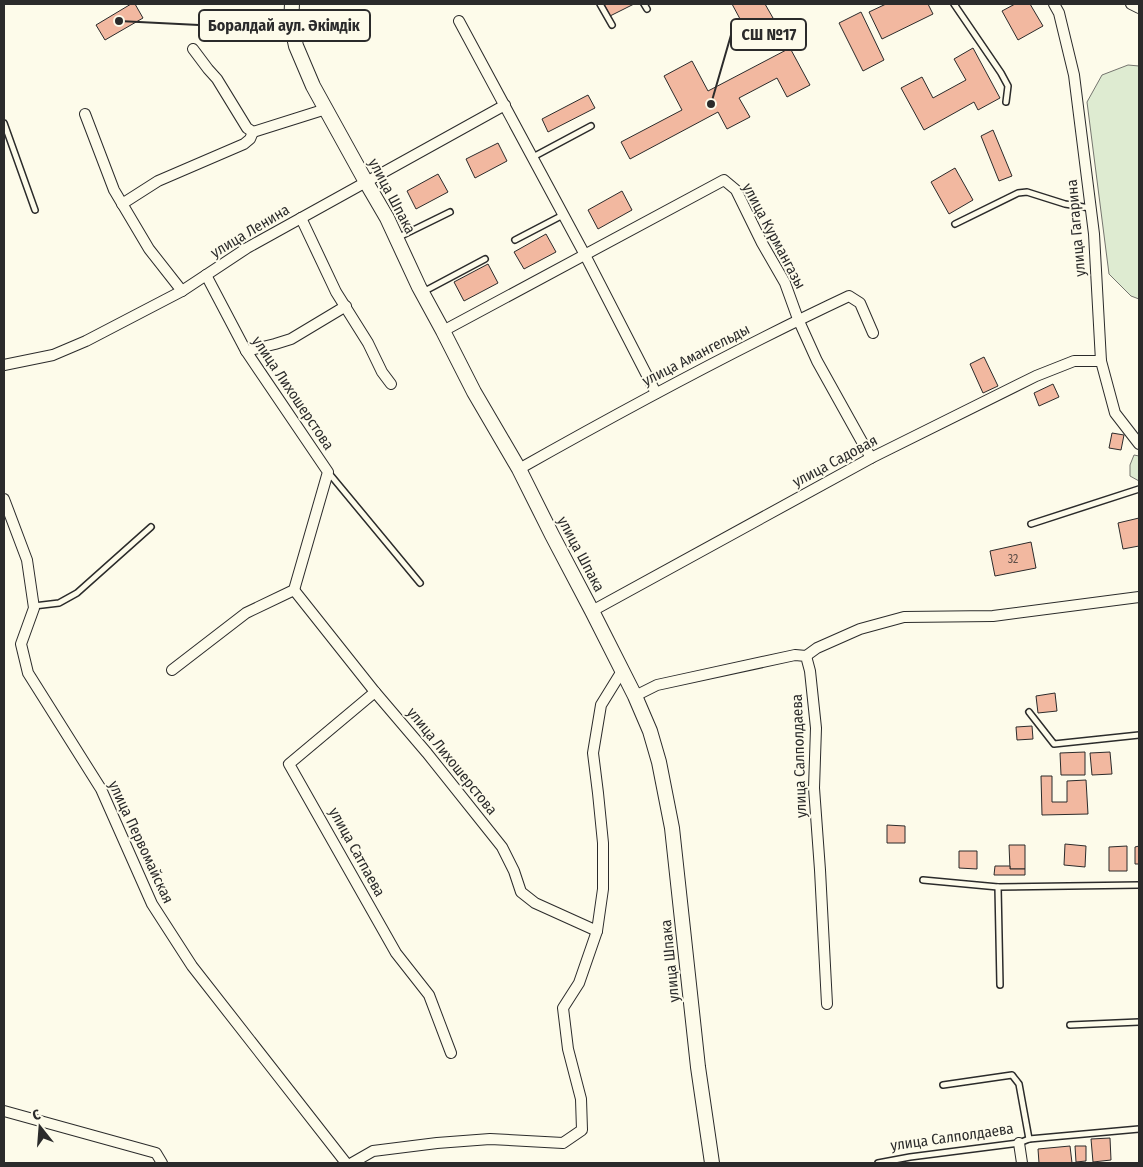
<svg xmlns="http://www.w3.org/2000/svg" width="1143" height="1167" font-family="'Fira Sans Condensed',sans-serif">
	<rect width="100%" height="100%" fill="#fdfbea"/>
	<g fill="#deebd1" stroke="#74746e">
		<polygon points="1128,65 1139,66 1139,299 1131,296 1109,274 1087,102 1102,75"/>
		<polygon points="1134,455 1139,456 1139,481 1130,476 1130,465"/>
	</g>
	<g fill="#f2b8a0" stroke="#2b2b2b">
		<polygon points="131,4 135,4 143,18 105,40 96,25"/>
		<polygon points="604,4 634,4 610,16"/>
		<polygon points="732,4 765,4 773,18 747,32"/>
		<polygon points="886,4 928,4 933,14 882,39 869,12"/>
		<polygon points="1015,4 1030,4 1043,26 1018,40 1002,11"/>
		<polygon points="861,12 884,60 863,71 839,23"/>
		<polygon points="790,48 810,85 787,97 777,78 739,98 750,117 727,129 718,112 630,159 621,142 682,110 664,76 692,61 708,91"/>
		<polygon points="973,48 1000,98 978,110 974,102 924,130 901,88 922,77 933,98 966,80 954,59"/>
		<polygon points="588,95 595,108 548,132 542,119"/>
		<polygon points="993,130 1012,176 999,181 981,136"/>
		<polygon points="498,143 507,161 475,178 466,159"/>
		<polygon points="955,168 973,200 949,214 931,182"/>
		<polygon points="438,174 448,192 416,209 407,191"/>
		<polygon points="622,191 632,210 598,229 588,210"/>
		<polygon points="546,234 556,252 524,269 514,252"/>
		<polygon points="488,264 498,283 464,301 454,282"/>
		<polygon points="984,357 998,386 983,393 970,364"/>
		<polygon points="1053,384 1059,397 1039,406 1034,393"/>
		<polygon points="1112,433 1124,435 1121,450 1109,448"/>
		<polygon points="1139,518 1139,546 1123,549 1118,523"/>
		<polygon points="1031,542 1036,568 995,576 990,551"/>
		<polygon points="1055,693 1057,711 1038,713 1036,696"/>
		<polygon points="1032,726 1033,739 1017,740 1016,727"/>
		<polygon points="1085,752 1085,775 1061,775 1060,753"/>
		<polygon points="1110,752 1112,774 1092,775 1090,753"/>
		<polygon points="1041,776 1052,776 1052,802 1067,802 1067,781 1086,780 1088,814 1042,815"/>
		<polygon points="887,825 905,826 905,843 887,843"/>
		<polygon points="1065,844 1086,846 1085,867 1064,865"/>
		<polygon points="1009,845 1025,845 1025,869 1010,869"/>
		<polygon points="1127,846 1127,871 1109,871 1109,847"/>
		<polygon points="1139,846 1139,864 1135,864 1135,847"/>
		<polygon points="959,851 977,851 977,869 959,868"/>
		<polygon points="995,866 1010,866 1010,869 1025,869 1025,875 994,875"/>
		<polygon points="1110,1138 1111,1160 1093,1162 1091,1139"/>
		<polygon points="1070,1146 1072,1163 1039,1163 1038,1149"/>
		<polygon points="1075,1146 1086,1146 1086,1161 1076,1162"/>
	</g>
	<g fill="none" stroke-linecap="round" stroke-linejoin="round">
		<g stroke="#2b2b2b" stroke-width="8">
			<g id="service">
				<polyline points="600,4 612,25"/>
				<polyline points="644,4 647,9"/>
				<polyline points="954,4 1001,73 1008,86 1006,102"/>
				<polyline points="4,123 35,210"/>
				<polyline points="533,157 591,126"/>
				<polyline points="955,224 1018,193 1027,192 1065,204 1090,208"/>
				<polyline points="397,238 450,212"/>
				<polyline points="515,240 563,215"/>
				<polyline points="423,292 485,259"/>
				<polyline points="328,472 420,583"/>
				<polyline points="1031,524 1139,489"/>
				<polyline points="34,606 59,603 77,593 151,527"/>
				<polyline points="1029,712 1054,744 1139,735"/>
				<polyline points="923,880 998,887 1139,885"/>
				<polyline points="998,887 1000,985"/>
				<polyline points="1070,1025 1139,1022"/>
				<polyline points="943,1085 1012,1075 1019,1084 1029,1139"/>
				<polyline points="878,1163 910,1157 1019,1143 1029,1139 1139,1129"/>
			</g>
		</g>
		<g stroke="#2b2b2b" stroke-width="12">
			<g id="minor">
				<polyline points="1054,4 1059,13 1074,75 1094,234 1101,361 1115,413 1139,444"/>
				<polyline points="1131,4 1139,8"/>
				<polyline points="459,21 585,255 656,393"/>
				<polyline points="193,49 208,69 217,79 247,128 253,132 326,109"/>
				<polyline points="85,114 114,190 149,249 182,291"/>
				<polyline points="122,204 158,181 244,144 250,139 253,132"/>
				<polyline points="301,218 336,292 368,343 382,372 391,384"/>
				<polyline points="443,331 724,180 736,190 762,243 785,283 798,319 817,361 871,458"/>
				<polyline points="246,351 275,344 291,339 346,306"/>
				<polyline points="4,365 53,355 86,341 182,291 247,248 505,105"/>
				<path d="M 519,469 C 627,408 736,349 849,296 L 860,303 L 873,333"/>
				<polyline points="4,499 27,560 34,608 21,644 28,673 101,789 152,904 192,966 346,1163"/>
				<polyline points="294,590 375,692 427,753 502,847 514,871 521,892 535,903 597,931"/>
				<polyline points="592,611 871,458 1036,376 1074,361 1101,361"/>
				<polyline points="806,656 817,648 860,629 904,617 993,616 1139,597"/>
				<polyline points="172,670 246,613 294,590 328,472 246,351 206,275"/>
				<polyline points="375,692 289,764 396,953 429,995 451,1053"/>
				<polyline points="635,696 657,685 795,655 806,656 810,671 816,728 814,788 820,870 827,1004"/>
				<polyline points="4,1111 156,1153 162,1163"/>
				<polyline points="1019,1143 1022,1163"/>
				<polyline points="352,1163 373,1151 437,1143 490,1139 563,1143 582,1130 581,1099 568,1049 563,1008 579,983 597,931 603,889 603,843 598,793 593,753 601,705 622,671"/>
			</g>
		</g>
		<g stroke="#2b2b2b" stroke-width="16">
			<polyline id="tertiary" points="292,4 291,23 296,46 313,86 366,182 387,218 419,287 443,331 474,392 519,469 552,535 592,611 635,696 650,731 659,762 672,828 698,1067 712,1163"/>
		</g>
		<use href="#service" stroke="#fdfbea" stroke-width="5"/>
		<use href="#minor" stroke="#fdfbea" stroke-width="10"/>
		<use href="#tertiary" stroke="#fdfbea" stroke-width="14"/>
	</g>
	<g text-anchor="middle" dominant-baseline="central" stroke-width="4" stroke-linejoin="round" paint-order="stroke">
		<g font-size="12" fill="#5d4e48">
			<text x="1013" y="559">32</text>
		</g>
		<g font-size="15" fill="#2b2b2b" stroke="#fdfbea">
			<text transform="translate(392 196) rotate(62)">улица Шпака</text>
			<text transform="translate(1076 228) rotate(-95)">улица Гагарина</text>
			<text transform="translate(250 231) rotate(-31)">улица Ленина</text>
			<text transform="translate(774 236) rotate(62)">улица Курмангазы</text>
			<text transform="translate(696 355) rotate(-27)">улица Амангельды</text>
			<text transform="translate(293 393) rotate(56)">улица Лихошерстова</text>
			<text transform="translate(835 461) rotate(-28)">улица Садовая</text>
			<text transform="translate(581 554) rotate(62)">улица Шпака</text>
			<text transform="translate(799 756) rotate(-92)">улица Салполдаева</text>
			<text transform="translate(452 761) rotate(51)">улица Лихошерстова</text>
			<text transform="translate(141 842) rotate(65)">улица Первомайская</text>
			<text transform="translate(357 852) rotate(61)">улица Сатпаева</text>
			<text transform="translate(670 961) rotate(-96)">улица Шпака</text>
			<text transform="translate(952 1137) rotate(-8)">улица Салполдаева</text>
		</g>
	</g>
	<path fill="none" stroke="#2b2b2b" stroke-width="2" d="M119 21L199 25M711 104L731 35"/>
	<g fill="#2b2b2b" stroke="#fdfbea" stroke-width="2">
		<circle cx="119" cy="21" r="5"/>
		<circle cx="711" cy="104" r="5"/>
	</g>
	<g fill="#fdfbea" stroke="#2b2b2b" stroke-width="2">
		<rect x="199" y="10" width="171" height="31" rx="5"/>
		<rect x="731" y="19" width="75" height="31" rx="5"/>
	</g>
	<g font-size="16" text-anchor="middle" font-weight="bold" fill="#2b2b2b">
		<text x="284" y="31">Боралдай аул. Әкімдік</text>
		<text x="769" y="40">СШ №17</text>
	</g>
	<rect width="1143" height="1167" fill="none" stroke="#2b2b2b" stroke-width="10"/>
	<g transform="translate(40 1127) rotate(343)" stroke="#fdfbea" stroke-width="4" paint-order="stroke">
	<path d="M0-4L9 19L0 12L-9 19Z" fill="#2b2b2b"/>
	<text y="-8" font-size="14" font-weight="bold" text-anchor="middle" fill="#2b2b2b">С</text>
	</g>
</svg>
